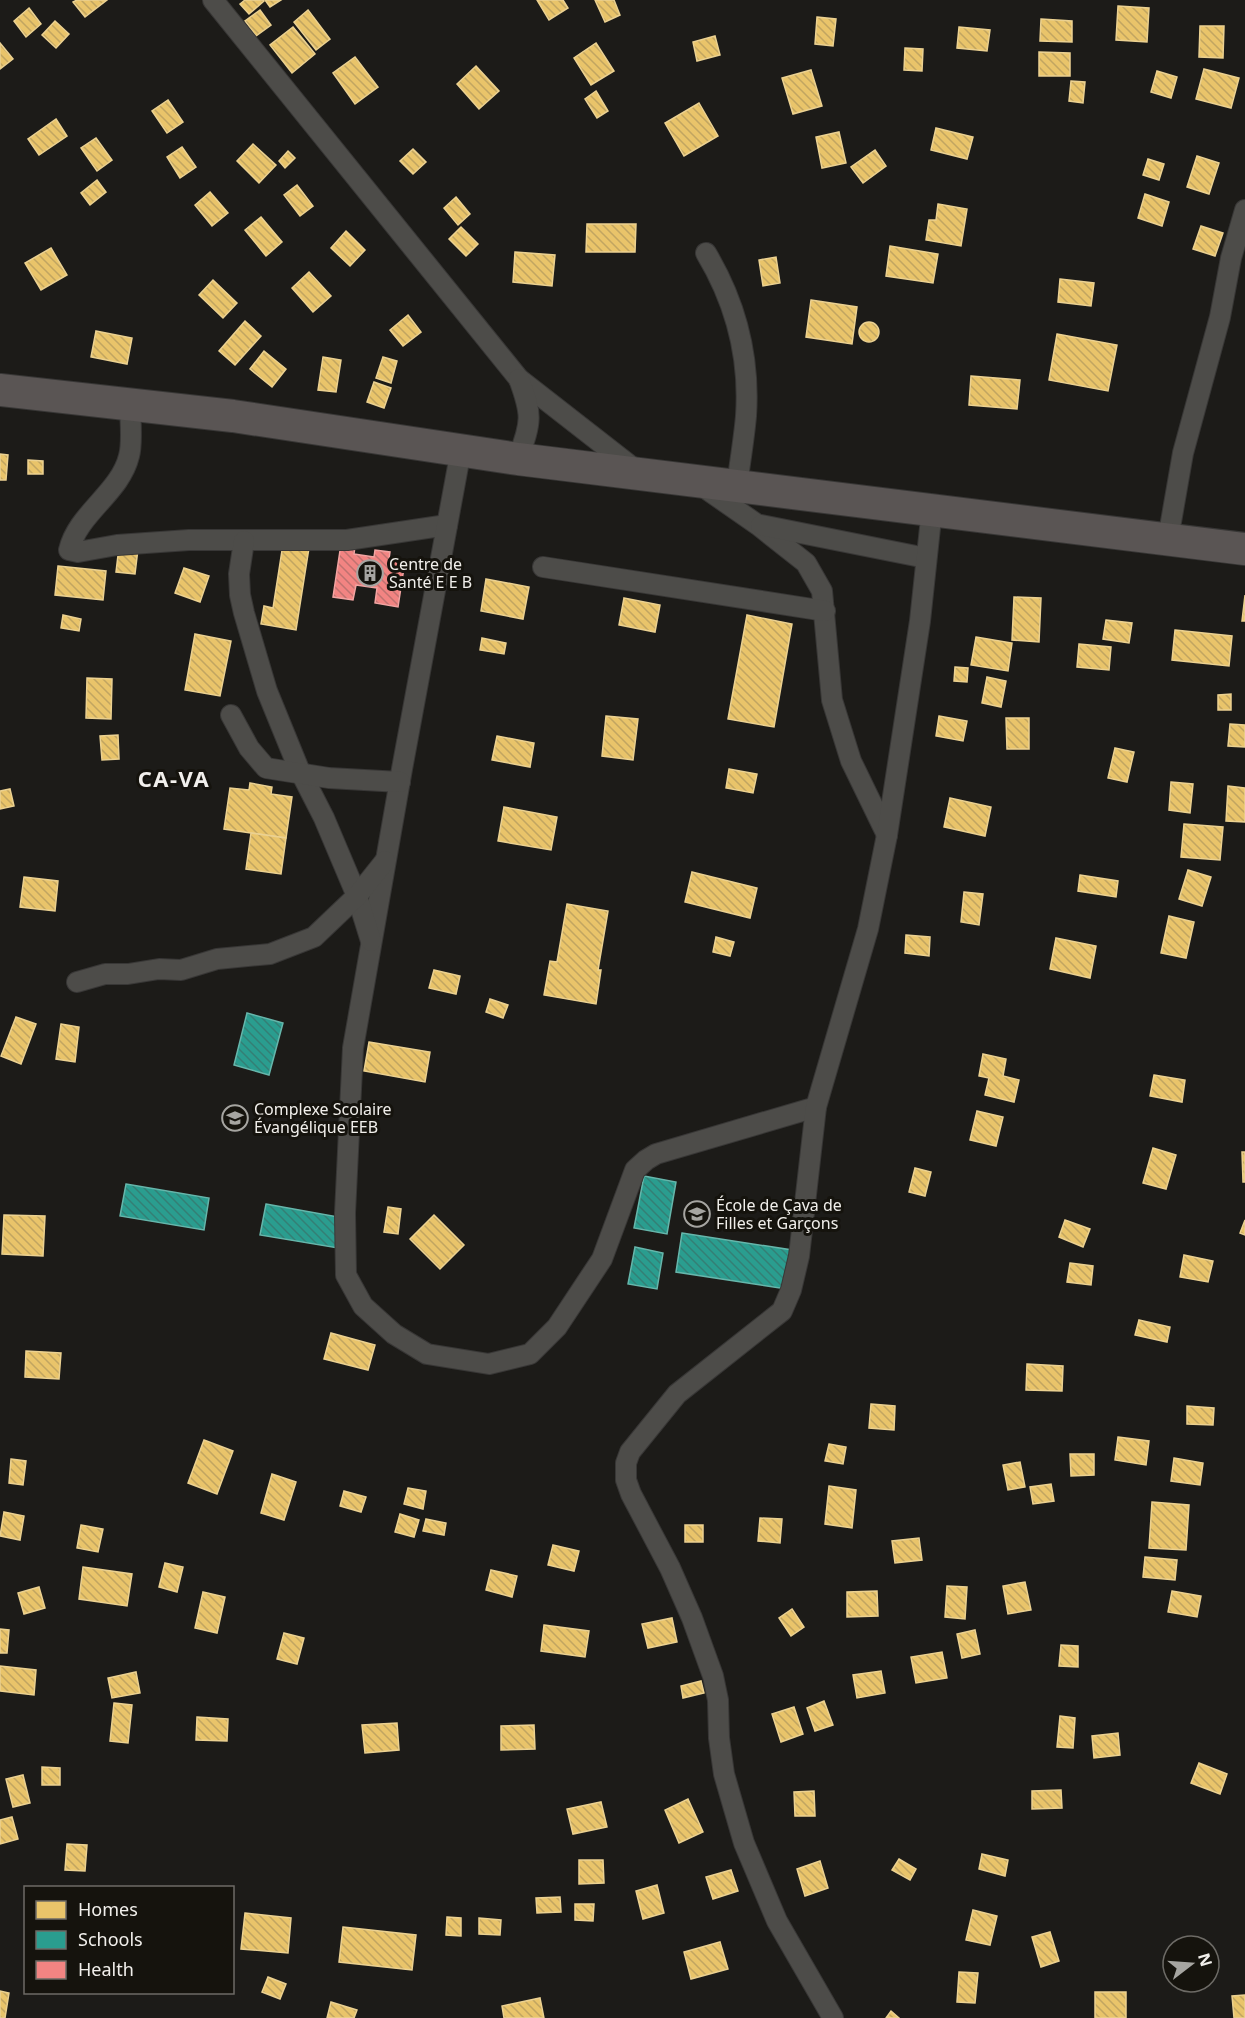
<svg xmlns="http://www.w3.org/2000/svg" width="1245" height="2018" font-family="'Noto Sans',sans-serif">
	<defs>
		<pattern id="homes-back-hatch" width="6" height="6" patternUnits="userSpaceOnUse" patternTransform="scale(1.5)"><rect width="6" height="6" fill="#e9c46a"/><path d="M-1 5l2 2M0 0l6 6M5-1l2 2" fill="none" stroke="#c1a561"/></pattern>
		<pattern id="schools-back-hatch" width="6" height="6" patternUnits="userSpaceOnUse" patternTransform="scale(1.5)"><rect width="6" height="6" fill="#2a9d8f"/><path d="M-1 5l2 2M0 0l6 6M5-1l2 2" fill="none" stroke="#347f75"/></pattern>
		<pattern id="health-back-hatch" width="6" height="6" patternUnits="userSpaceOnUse" patternTransform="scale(1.5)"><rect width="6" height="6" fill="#f28482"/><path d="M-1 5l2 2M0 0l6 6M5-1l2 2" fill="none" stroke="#bf7270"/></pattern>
	</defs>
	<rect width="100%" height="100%" fill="#1c1b18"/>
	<g fill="url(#homes-back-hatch)" stroke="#ebd191" stroke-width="1.5">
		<polygon points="77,0 107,0 85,17 73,2"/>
		<polygon points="245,0 263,0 264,1 249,14 240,4"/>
		<polygon points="265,0 281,0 270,7"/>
		<polygon points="537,0 563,0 568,8 549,20"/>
		<polygon points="595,0 614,0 620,15 605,22"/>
		<polygon points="1118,6 1149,8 1147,42 1116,40"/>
		<polygon points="29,8 41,24 26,37 14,21"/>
		<polygon points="260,10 271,25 256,36 245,21"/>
		<polygon points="308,10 330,39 316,50 294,22"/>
		<polygon points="817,17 836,19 833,46 815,44"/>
		<polygon points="1041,19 1072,21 1072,42 1040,41"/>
		<polygon points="55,21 69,34 56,48 42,35"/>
		<polygon points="1200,26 1224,26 1223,58 1199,57"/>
		<polygon points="293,27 315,54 292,73 270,45"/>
		<polygon points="959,27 990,30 987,51 957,48"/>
		<polygon points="715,36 720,55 697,61 693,42"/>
		<polygon points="0,43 13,59 0,69"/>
		<polygon points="596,43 614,71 591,85 574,58"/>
		<polygon points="905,48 923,49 922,71 904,70"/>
		<polygon points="1039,52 1070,53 1070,76 1039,76"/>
		<polygon points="355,57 378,87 355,104 333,73"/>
		<polygon points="476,66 499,91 479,109 457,84"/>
		<polygon points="1204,69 1239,78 1231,108 1196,99"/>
		<polygon points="811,70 822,106 793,114 782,78"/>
		<polygon points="1157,71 1177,77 1171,98 1151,92"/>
		<polygon points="1071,81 1085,82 1083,103 1069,101"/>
		<polygon points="596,91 608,111 597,118 585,99"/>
		<polygon points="168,100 183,122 167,133 152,111"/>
		<polygon points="699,103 718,136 684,156 665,123"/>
		<polygon points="56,119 67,136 39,155 28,139"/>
		<polygon points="936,128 973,137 967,159 931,150"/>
		<polygon points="839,132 846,163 822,168 816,137"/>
		<polygon points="96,138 112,160 97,171 81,148"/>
		<polygon points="253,144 276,165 259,183 237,161"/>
		<polygon points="182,147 196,167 180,178 167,157"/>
		<polygon points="413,149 426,162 413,174 400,161"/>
		<polygon points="875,150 886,166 863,183 851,167"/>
		<polygon points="288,151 295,158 285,168 279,161"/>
		<polygon points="1197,156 1219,163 1209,194 1187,187"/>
		<polygon points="1148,159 1164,164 1159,180 1143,175"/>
		<polygon points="97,180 106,192 90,205 81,193"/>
		<polygon points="297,185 313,206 300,216 284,195"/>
		<polygon points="210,192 228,213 212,226 195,205"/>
		<polygon points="1145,194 1169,202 1162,226 1138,218"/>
		<polygon points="456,197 470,214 458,225 444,208"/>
		<polygon points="938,204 967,209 961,246 926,240 929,220 936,220"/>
		<polygon points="261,217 282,242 266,256 245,230"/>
		<polygon points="587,224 636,224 635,252 586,252"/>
		<polygon points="1201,226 1223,233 1215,256 1193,249"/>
		<polygon points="461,227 478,244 466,256 449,239"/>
		<polygon points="346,231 365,250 350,266 331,248"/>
		<polygon points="890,246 938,254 933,283 886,276"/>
		<polygon points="51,248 67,275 41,290 25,263"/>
		<polygon points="515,252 555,255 552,286 513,282"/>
		<polygon points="776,257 780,283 763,286 759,260"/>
		<polygon points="309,272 331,296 313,312 292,288"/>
		<polygon points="1060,279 1094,283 1091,306 1058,302"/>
		<polygon points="213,280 237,303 223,318 199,295"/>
		<polygon points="811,300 857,307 852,344 806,337"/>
		<polygon points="408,315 421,332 403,346 390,330"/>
		<polygon points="245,321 261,336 235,365 219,351"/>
		<circle cx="869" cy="332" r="10"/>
		<polygon points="96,331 132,338 127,364 91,357"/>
		<polygon points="1057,334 1117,345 1108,391 1049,380"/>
		<polygon points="264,351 286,369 272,387 250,369"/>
		<polygon points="323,357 341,360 336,392 318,390"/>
		<polygon points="383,357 397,361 391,383 376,378"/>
		<polygon points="971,376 1020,380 1017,409 969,405"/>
		<polygon points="374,382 391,388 384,408 367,402"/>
		<polygon points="0,454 8,455 6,480 0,480"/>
		<polygon points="28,460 43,461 43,474 28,474"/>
		<polygon points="283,544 309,548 296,630 261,624 264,606 273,608"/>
		<polygon points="119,547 138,549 135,574 116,572"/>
		<polygon points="58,566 106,571 103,600 55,595"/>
		<polygon points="184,568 209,576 200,602 175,593"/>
		<polygon points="486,579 529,587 523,619 481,611"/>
		<polygon points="1245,595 1245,621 1242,621"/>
		<polygon points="1014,597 1041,598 1039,642 1012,640"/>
		<polygon points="624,598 660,605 655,632 619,625"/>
		<polygon points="63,615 81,619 79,631 61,628"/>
		<polygon points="747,615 792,624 774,727 728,719"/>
		<polygon points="1106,620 1132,623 1129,643 1103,639"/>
		<polygon points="1175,630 1232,636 1229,666 1172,660"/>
		<polygon points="195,634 231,641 220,696 185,690"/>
		<polygon points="976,637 1012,643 1008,671 971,665"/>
		<polygon points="482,638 506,643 504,654 480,650"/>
		<polygon points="1079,644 1111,647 1109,670 1077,667"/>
		<polygon points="955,667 968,668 967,682 954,681"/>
		<polygon points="987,677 1006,681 1001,707 982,703"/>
		<polygon points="87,678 112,679 111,719 86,718"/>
		<polygon points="1231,694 1231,710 1218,710 1218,695"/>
		<polygon points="606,716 638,719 633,760 602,756"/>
		<polygon points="939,716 967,721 963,741 936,736"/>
		<polygon points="1006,718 1029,718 1029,749 1007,749"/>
		<polygon points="1230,724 1245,725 1245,747 1228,746"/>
		<polygon points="118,735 119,759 102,760 100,736"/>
		<polygon points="497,736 534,743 530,767 492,760"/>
		<polygon points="1115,748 1134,752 1127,782 1108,778"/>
		<polygon points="729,769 757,774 753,793 726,788"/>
		<polygon points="1171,782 1193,784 1190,813 1169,810"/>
		<polygon points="250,783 272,787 271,794 292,797 286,838 224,829 230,788 249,790"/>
		<polygon points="1228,786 1245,788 1245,822 1226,821"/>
		<polygon points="10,789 14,806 0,809 0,791"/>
		<polygon points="950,798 991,807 985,836 944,827"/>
		<polygon points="504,807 557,817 551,850 498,841"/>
		<polygon points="1184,824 1223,827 1220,860 1181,857"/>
		<polygon points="251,833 286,838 281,874 246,869"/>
		<polygon points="1188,870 1211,877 1202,906 1179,899"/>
		<polygon points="692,872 757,888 750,918 685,902"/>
		<polygon points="1080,875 1118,881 1116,897 1078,891"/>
		<polygon points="24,877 58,881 55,911 20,907"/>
		<polygon points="964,892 983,894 979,925 961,922"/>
		<polygon points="567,904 608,911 598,970 601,970 596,1004 544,995 550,961 557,962"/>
		<polygon points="1169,916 1194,922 1186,958 1161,953"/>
		<polygon points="906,935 930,937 929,956 905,953"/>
		<polygon points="716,937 734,942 730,956 713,952"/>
		<polygon points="1056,938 1096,946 1090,978 1050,969"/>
		<polygon points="434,970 460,976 456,994 429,988"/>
		<polygon points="490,999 508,1005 503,1018 486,1012"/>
		<polygon points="16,1017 36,1024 21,1064 1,1056"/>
		<polygon points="61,1024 79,1027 75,1062 56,1059"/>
		<polygon points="369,1042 430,1052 425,1082 364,1071"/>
		<polygon points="983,1054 1006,1059 1003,1076 1019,1080 1014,1102 985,1095 989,1078 979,1076"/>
		<polygon points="1154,1075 1185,1080 1182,1102 1150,1096"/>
		<polygon points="977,1111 1003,1117 996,1146 970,1140"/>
		<polygon points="1153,1148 1176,1155 1166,1189 1143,1183"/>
		<polygon points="1242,1152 1245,1152 1245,1182 1243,1182"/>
		<polygon points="915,1168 931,1172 925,1196 909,1192"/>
		<polygon points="388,1207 401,1209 398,1234 384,1232"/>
		<polygon points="4,1215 45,1216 43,1256 2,1254"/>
		<polygon points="434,1215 464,1245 440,1269 410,1239"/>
		<polygon points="1065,1220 1090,1229 1083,1247 1059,1237"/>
		<polygon points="1245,1220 1245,1235 1240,1233"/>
		<polygon points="1184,1255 1213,1261 1208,1282 1180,1277"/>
		<polygon points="1070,1263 1093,1266 1091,1285 1067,1282"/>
		<polygon points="1139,1320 1170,1327 1167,1342 1135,1335"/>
		<polygon points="331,1333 375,1345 368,1370 324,1359"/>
		<polygon points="26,1351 61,1353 59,1379 25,1377"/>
		<polygon points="1027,1364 1063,1366 1062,1391 1026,1390"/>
		<polygon points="871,1404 895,1406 894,1430 869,1428"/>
		<polygon points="1187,1406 1214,1408 1213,1425 1187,1424"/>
		<polygon points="1118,1437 1149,1441 1146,1465 1115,1460"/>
		<polygon points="204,1440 233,1451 217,1494 188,1483"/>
		<polygon points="829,1444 846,1447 843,1464 825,1461"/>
		<polygon points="1070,1454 1094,1454 1094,1475 1071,1476"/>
		<polygon points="1174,1458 1203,1463 1200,1485 1171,1481"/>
		<polygon points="11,1459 26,1461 23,1485 9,1483"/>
		<polygon points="1020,1462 1025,1487 1008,1490 1003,1465"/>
		<polygon points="272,1474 296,1482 284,1520 261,1513"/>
		<polygon points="1051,1484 1054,1501 1033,1504 1030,1487"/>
		<polygon points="829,1486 856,1490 852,1528 825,1524"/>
		<polygon points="408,1488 426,1491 423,1509 404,1504"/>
		<polygon points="344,1491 366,1497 361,1512 340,1506"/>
		<polygon points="1152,1502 1189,1505 1186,1550 1149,1548"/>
		<polygon points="4,1512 24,1516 20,1540 0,1536"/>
		<polygon points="400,1514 419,1520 414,1537 395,1532"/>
		<polygon points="760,1518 782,1519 780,1543 758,1541"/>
		<polygon points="426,1519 446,1523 444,1535 423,1531"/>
		<polygon points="81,1525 103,1529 98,1552 77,1548"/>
		<rect x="685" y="1525" width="18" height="17"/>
		<polygon points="919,1538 922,1560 895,1563 892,1541"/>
		<polygon points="553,1545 579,1551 574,1571 548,1565"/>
		<polygon points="1145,1557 1177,1560 1175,1580 1143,1577"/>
		<polygon points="165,1563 183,1567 177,1592 159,1587"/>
		<polygon points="83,1567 132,1574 127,1606 79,1599"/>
		<polygon points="491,1570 517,1576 512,1597 486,1590"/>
		<polygon points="1025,1582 1031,1610 1008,1614 1003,1586"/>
		<polygon points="947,1586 967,1587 965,1619 945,1617"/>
		<polygon points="39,1587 45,1608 24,1614 18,1593"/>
		<polygon points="877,1591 878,1616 847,1617 847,1592"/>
		<polygon points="1172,1591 1201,1596 1197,1617 1168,1612"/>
		<polygon points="203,1592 225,1597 217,1633 195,1628"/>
		<polygon points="792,1609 804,1627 791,1636 779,1618"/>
		<polygon points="672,1618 677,1642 648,1648 642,1624"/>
		<polygon points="544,1625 589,1631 585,1657 541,1651"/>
		<polygon points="0,1629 9,1630 7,1653 0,1653"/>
		<polygon points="975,1630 980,1654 962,1658 957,1634"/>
		<polygon points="284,1633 304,1638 297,1664 277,1659"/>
		<polygon points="1061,1645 1078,1646 1078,1667 1059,1666"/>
		<polygon points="942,1652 947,1678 916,1683 911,1657"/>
		<polygon points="0,1666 36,1670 34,1695 0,1691"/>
		<polygon points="881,1671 885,1693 857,1698 853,1675"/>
		<polygon points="136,1672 140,1693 112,1698 108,1678"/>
		<polygon points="701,1681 704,1693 683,1698 681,1686"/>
		<polygon points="824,1701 833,1725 815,1731 807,1708"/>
		<polygon points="114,1703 132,1705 128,1743 110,1741"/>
		<polygon points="794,1707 803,1734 781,1742 772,1714"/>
		<polygon points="1060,1716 1075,1718 1073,1748 1057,1747"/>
		<polygon points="197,1717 228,1719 227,1741 196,1740"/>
		<polygon points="397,1723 399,1750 365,1753 362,1725"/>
		<polygon points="534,1725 535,1749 501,1750 501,1726"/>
		<polygon points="1118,1733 1120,1755 1094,1758 1092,1736"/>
		<polygon points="1199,1763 1227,1774 1220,1794 1191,1783"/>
		<polygon points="42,1767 60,1768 60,1785 42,1785"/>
		<polygon points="23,1775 30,1803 13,1807 6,1779"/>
		<polygon points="1061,1790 1062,1808 1032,1809 1032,1791"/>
		<polygon points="814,1791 815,1816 795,1816 794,1792"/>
		<polygon points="688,1799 703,1832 679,1843 665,1810"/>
		<polygon points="601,1802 607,1827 573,1834 567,1809"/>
		<polygon points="12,1817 18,1839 0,1844 0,1820"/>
		<polygon points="67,1844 87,1845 85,1871 65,1870"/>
		<polygon points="982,1854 1008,1860 1005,1876 979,1869"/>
		<polygon points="899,1859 916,1869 910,1880 892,1870"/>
		<polygon points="579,1860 603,1860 604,1883 579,1884"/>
		<polygon points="820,1861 828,1888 805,1896 797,1869"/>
		<polygon points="731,1870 738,1891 713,1899 706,1877"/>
		<polygon points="657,1885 664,1913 643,1919 636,1891"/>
		<polygon points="560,1897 561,1912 537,1913 536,1898"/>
		<polygon points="575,1904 594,1904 593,1921 575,1920"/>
		<polygon points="973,1910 997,1916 990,1945 966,1940"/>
		<polygon points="245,1913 291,1918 288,1953 241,1949"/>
		<polygon points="447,1917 461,1918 461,1936 446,1935"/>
		<polygon points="479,1918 501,1920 500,1935 479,1934"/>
		<polygon points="343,1927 416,1935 412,1970 339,1962"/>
		<polygon points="1050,1932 1059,1961 1041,1967 1032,1937"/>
		<polygon points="720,1942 728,1969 691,1979 684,1952"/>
		<polygon points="959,1972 978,1973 975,2003 957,2002"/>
		<polygon points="268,1977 286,1984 280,1999 262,1992"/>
		<polygon points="0,1991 9,1993 5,2018 0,2018"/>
		<rect x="1095" y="1992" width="31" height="26"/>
		<polygon points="1245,1995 1245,2018 1234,2018 1232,1996"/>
		<polygon points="540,1998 544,2018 504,2018 502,2006"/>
		<polygon points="331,2002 357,2010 354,2018 327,2018"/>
		<polygon points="891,2011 899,2018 886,2018"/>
	</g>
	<g fill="url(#schools-back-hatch)" stroke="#66b6ab" stroke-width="1.5">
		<polygon points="247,1013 283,1023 269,1075 234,1065"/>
		<polygon points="644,1176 676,1182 667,1234 634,1228"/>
		<polygon points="126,1184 209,1198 204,1230 120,1216"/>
		<polygon points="266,1204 344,1218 338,1248 260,1235"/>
		<polygon points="682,1233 792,1250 786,1289 676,1272"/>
		<polygon points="635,1247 663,1253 657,1289 628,1284"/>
	</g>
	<polygon fill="url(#health-back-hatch)" stroke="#f2a4a2" stroke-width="1.5" points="341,544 355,546 354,554 374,557 375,550 390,552 389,559 405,561 398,607 375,603 377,588 356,585 353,600 333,597"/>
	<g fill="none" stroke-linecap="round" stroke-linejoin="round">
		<g stroke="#383736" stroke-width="22">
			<g id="minor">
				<polyline points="213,0 519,379 637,471"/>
				<path d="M 706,253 C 736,303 750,357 746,416 C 744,439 740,462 737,485"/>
				<path d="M 130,404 C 130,419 133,442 129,456 C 120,493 78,513 69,550 L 78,552 L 117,545 L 189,540 L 347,540 L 447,525"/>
				<polyline points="461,450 402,769 353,1048 345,1213 346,1275 363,1306 394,1334 427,1354 489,1364 530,1354 557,1327 602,1259 635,1170 646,1160 656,1154 816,1107"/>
				<path d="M 518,459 C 531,421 533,417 519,379"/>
				<polyline points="702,486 758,525 806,563 822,591 832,700 851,761 887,835"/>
				<polyline points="761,525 926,558"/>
				<polyline points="1168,539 1183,453 1220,317 1231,258 1245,210"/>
				<polyline points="244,541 239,574 240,595 244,613 267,691 298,767 324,818 357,896 371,941"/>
				<polyline points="543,567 825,611"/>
				<polyline points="231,715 249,748 266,768 329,778 400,782"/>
				<polyline points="77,982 105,974 128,974 159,969 181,970 217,959 270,954 314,937 357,896 385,861"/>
				<polyline points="833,2018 777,1921 744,1843 724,1774 719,1738 718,1700 713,1676 692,1618 670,1568 631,1494 626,1480 626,1463 630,1452 677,1394 782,1311 791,1290 799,1256 816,1107 868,929 887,835 920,621 932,509"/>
			</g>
		</g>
		<g stroke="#383736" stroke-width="34">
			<polyline id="primary" points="0,390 233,416 518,459 1245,549"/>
		</g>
		<use href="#minor" stroke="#4d4c49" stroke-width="20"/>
		<use href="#primary" stroke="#5a5554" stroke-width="32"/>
	</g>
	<defs>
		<g id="building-ring" transform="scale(1.35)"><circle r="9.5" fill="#15130d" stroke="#a6a5a1" stroke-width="1.5"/><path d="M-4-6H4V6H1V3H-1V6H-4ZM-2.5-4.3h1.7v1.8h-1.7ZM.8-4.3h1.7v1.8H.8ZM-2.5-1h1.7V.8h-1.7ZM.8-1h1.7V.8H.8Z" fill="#a6a5a1"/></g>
		<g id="school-ring" transform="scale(1.35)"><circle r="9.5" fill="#15130d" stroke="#a6a5a1" stroke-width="1.5"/><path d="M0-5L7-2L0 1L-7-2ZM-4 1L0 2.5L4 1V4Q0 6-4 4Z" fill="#a6a5a1"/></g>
	</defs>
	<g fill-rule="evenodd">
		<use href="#building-ring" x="370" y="573"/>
		<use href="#school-ring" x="235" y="1118"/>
		<use href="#school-ring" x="697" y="1214"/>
	</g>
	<g text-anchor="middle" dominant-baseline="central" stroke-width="6" stroke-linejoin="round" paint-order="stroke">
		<g font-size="16" fill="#f1efeb" stroke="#15130d" text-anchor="start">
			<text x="389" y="564">Centre de<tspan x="389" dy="18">Santé E E B</tspan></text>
			<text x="254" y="1109">Complexe Scolaire<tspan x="254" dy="18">Évangélique EEB</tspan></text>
			<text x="716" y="1205">École de Çava de<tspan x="716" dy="18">Filles et Garçons</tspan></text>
		</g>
		<g font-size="22" font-weight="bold" letter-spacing="1.5" fill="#f1efeb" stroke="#15130d">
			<text x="174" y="778">CA-VA</text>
		</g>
	</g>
	<rect x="24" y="1886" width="210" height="108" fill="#15130d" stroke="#6d6b66" stroke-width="1.5"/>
	<rect x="36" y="1901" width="30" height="18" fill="#e9c46a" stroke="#6d6b66" stroke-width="1.5"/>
	<text x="78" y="1916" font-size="18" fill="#f1efeb">Homes</text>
	<rect x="36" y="1931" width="30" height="18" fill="#2a9d8f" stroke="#6d6b66" stroke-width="1.5"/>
	<text x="78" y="1946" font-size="18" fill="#f1efeb">Schools</text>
	<rect x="36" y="1961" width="30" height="18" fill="#f28482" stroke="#6d6b66" stroke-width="1.5"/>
	<text x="78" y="1976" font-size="18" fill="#f1efeb">Health</text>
	<g transform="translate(1191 1964) rotate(73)"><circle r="28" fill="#15130d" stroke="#6d6b66" stroke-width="1.5"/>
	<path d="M0-4.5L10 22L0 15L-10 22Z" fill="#a6a5a1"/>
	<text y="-9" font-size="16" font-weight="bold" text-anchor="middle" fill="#f1efeb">N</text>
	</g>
</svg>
